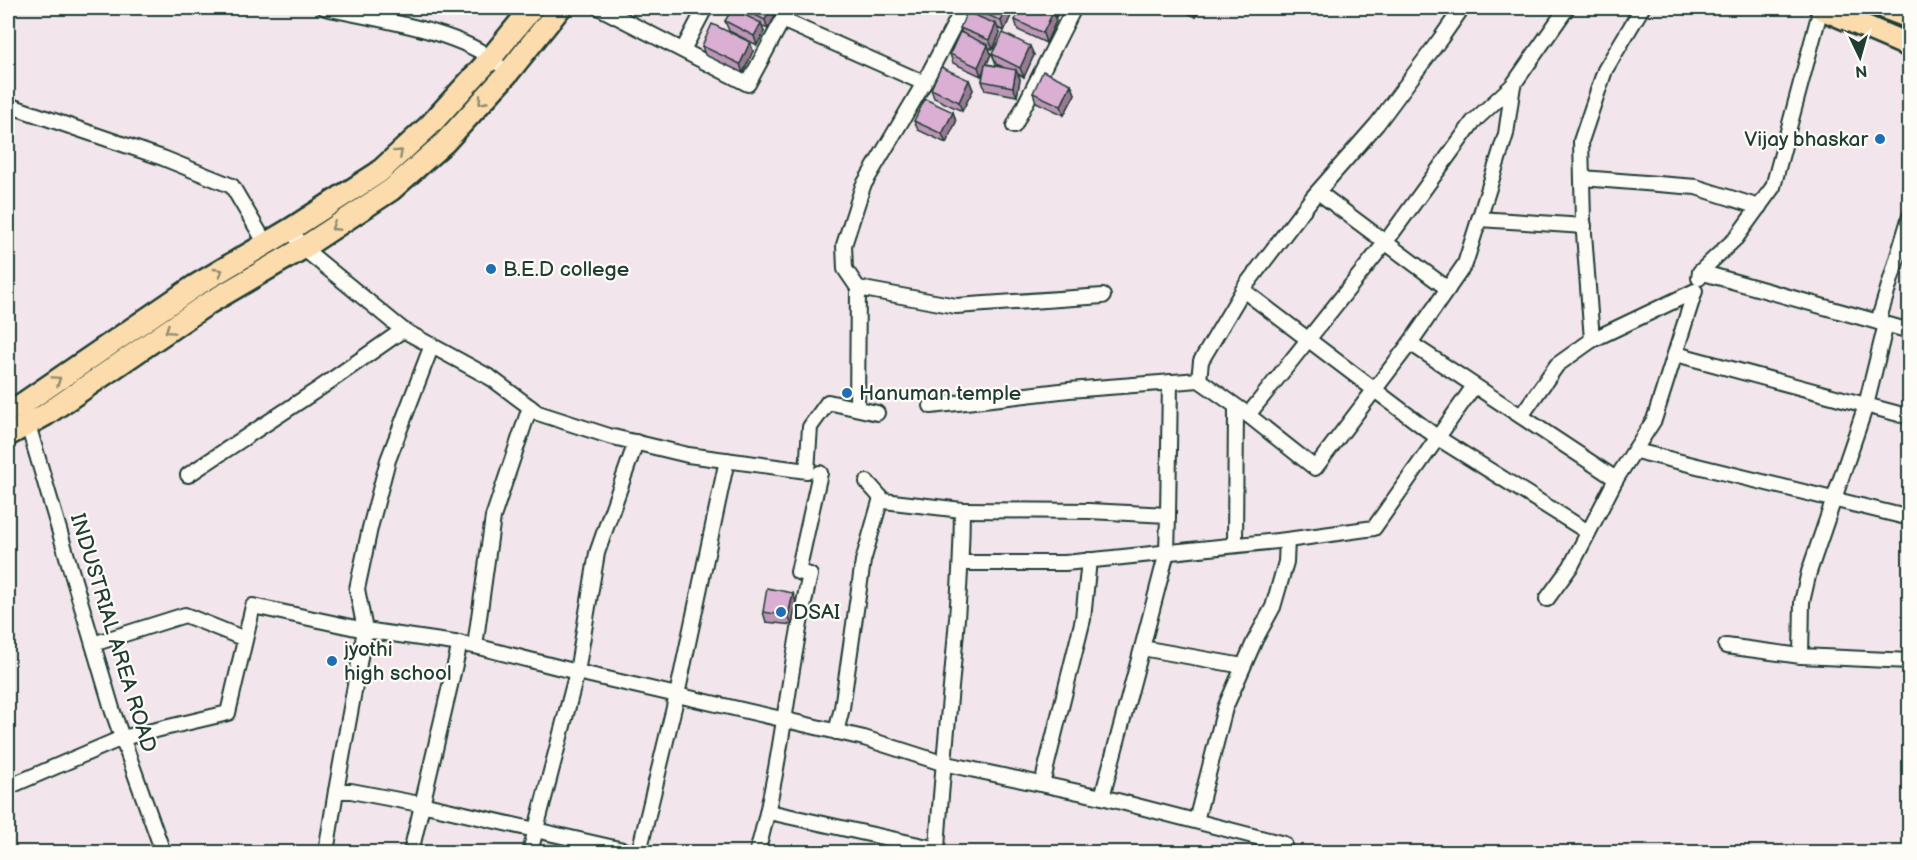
<svg xmlns="http://www.w3.org/2000/svg" width="1917" height="860" font-family="'Balsamiq Sans',sans-serif">
	<rect width="100%" height="100%" fill="#f3e5ec"/>
	<filter id="ink" filterUnits="userSpaceOnUse"><feTurbulence type="fractalNoise" baseFrequency=".0167" numOctaves="2"/><feDisplacementMap in="SourceGraphic" scale="12" xChannelSelector="R" yChannelSelector="G"/><feConvolveMatrix kernelMatrix="1 2 1 2 8 2 1 2 1" color-interpolation-filters="sRGB"/></filter>
	<g filter="url(#ink)">
		<g fill="none" stroke-linecap="round" stroke-linejoin="round">
			<g stroke="#1f3d34" stroke-width="18">
				<g id="minor">
					<path d="M 325,8 C 374,19 459,30 497,63"/>
					<polyline points="600,8 748,84 789,8"/>
					<polyline points="782,20 924,83 963,8"/>
					<polyline points="683,50 705,8"/>
					<polyline points="8,105 163,158 232,186 266,244"/>
					<polyline points="1014,126 1074,8"/>
					<polyline points="1582,178 1696,187 1759,207"/>
					<polyline points="1318,192 1448,289"/>
					<polyline points="1479,219 1584,226"/>
					<polyline points="291,229 303,248 403,330 491,378 538,413 609,436 688,455 807,471 810,427 828,402 877,413"/>
					<polyline points="1700,272 1736,238 1773,187 1821,8"/>
					<polyline points="1699,278 1700,272 1910,331"/>
					<polyline points="858,288 845,269 844,245 863,186 924,83"/>
					<polyline points="1243,290 1438,438 1588,532"/>
					<polyline points="1878,322 1910,216"/>
					<polyline points="1886,324 1866,405 1809,572 1802,602 1801,656 1910,661"/>
					<polyline points="1410,343 1465,264 1506,134 1513,85 1567,8"/>
					<polyline points="1676,354 1910,417"/>
					<polyline points="1199,380 1201,361 1246,285 1313,197 1377,124 1441,38 1462,8"/>
					<polyline points="931,406 1069,390 1199,380 1243,411 1315,468 1410,343 1616,479 1654,420 1695,291 1592,340 1583,220 1581,141 1605,70 1642,8"/>
					<polyline points="857,408 858,288 956,306 1103,296"/>
					<polyline points="1248,415 1385,243 1473,122 1513,85"/>
					<polyline points="1521,416 1557,365 1592,340"/>
					<polyline points="26,418 113,712 163,852"/>
					<polyline points="1636,451 1910,518"/>
					<polyline points="188,475 320,388 403,330"/>
					<polyline points="962,510 1089,511 1168,515 1167,552 1142,648 1243,666"/>
					<polyline points="1168,515 1170,382"/>
					<polyline points="1235,545 1236,407"/>
					<polyline points="962,563 1065,563 1287,540"/>
					<polyline points="1547,599 1571,566 1616,479"/>
					<polyline points="93,644 185,615 245,639"/>
					<polyline points="475,646 493,517 530,407"/>
					<polyline points="1726,646 1801,656"/>
					<polyline points="836,732 842,708 863,561 881,498"/>
					<polyline points="1042,784 1083,619 1089,560"/>
					<polyline points="8,787 122,738 228,713 253,606 365,630 475,646 577,672 597,553 636,442"/>
					<polyline points="336,791 365,630 357,589 370,528 388,460 432,345"/>
					<polyline points="1102,797 1284,844 1282,852"/>
					<path d="M 769,812 L 937,849 C 944,736 961,623 962,510 L 884,501 L 867,482"/>
					<polyline points="1196,821 1225,708 1255,640 1273,607 1286,562 1287,540 1374,528 1474,386"/>
					<polyline points="326,852 336,791 351,791 430,806 632,852"/>
					<polyline points="411,852 460,643"/>
					<polyline points="530,852 577,672 864,738 942,763 1102,797 1142,648"/>
					<polyline points="639,852 677,695 727,460"/>
					<path d="M 757,852 C 783,762 788,667 810,575 L 798,572 L 820,473"/>
				</g>
			</g>
			<g stroke="#1f3d34" stroke-width="26">
				<g id="primary">
					<polyline points="8,411 21,405 195,286 291,229 378,173 429,126 491,58 532,8"/>
					<polyline points="8,435 45,415 207,304 303,248 391,190 445,142 508,73 560,8"/>
				</g>
			</g>
			<g stroke="#1f3d34" stroke-width="27">
				<g id="trunk">
					<polyline points="1821,8 1910,46"/>
					<polyline points="1886,8 1910,17"/>
				</g>
			</g>
			<use href="#minor" stroke="#fdfcf7" stroke-width="14"/>
			<use href="#primary" stroke="#fcdcac" stroke-width="21"/>
			<use href="#trunk" stroke="#fcdcac" stroke-width="22"/>
		</g>
		<g fill="#bc96b6" stroke="#1f3d34" stroke-width="1.5">
			<polygon points="737,8 772,8 775,16 768,29 762,26 764,32 757,45 729,31 725,21 738,12"/>
			<polygon points="973,8 1014,9 1004,31 998,28 1000,33 993,49 989,48 991,54 987,64 1003,67 996,64 992,54 1034,55 1024,77 1018,74 1020,79 1017,96 985,90 982,81 984,70 981,76 953,63 950,54 962,33 960,28 975,15"/>
			<polygon points="1021,8 1060,8 1056,17 1055,17 1056,21 1046,43 1018,30 1015,20"/>
			<polygon points="1177,8 1201,8 1196,17"/>
			<polygon points="750,42 753,51 743,73 705,55 702,46"/>
			<polygon points="969,80 973,90 962,111 934,98 931,89"/>
			<polygon points="1071,84 1075,94 1064,115 1036,102 1033,93"/>
			<polygon points="953,112 956,122 946,143 918,130 914,121"/>
			<polygon points="796,602 792,625 766,622 763,612"/>
		</g>
		<g fill="#997a94" stroke="#1f3d34" stroke-width="1.5">
			<polygon points="771,8 775,16 768,29 765,20"/>
			<polygon points="1007,8 1014,8 1014,9 1004,31 1001,21"/>
			<polygon points="1053,8 1060,8 1056,17"/>
			<polygon points="1193,8 1201,8 1196,17"/>
			<polygon points="1053,12 1056,21 1046,43 1043,33"/>
			<polygon points="761,23 764,32 757,45 754,36"/>
			<polygon points="996,24 1000,33 993,49 989,40"/>
			<polygon points="750,42 753,51 743,73 740,64"/>
			<polygon points="988,45 991,54 981,76 978,67"/>
			<polygon points="1030,46 1034,55 1024,77 1020,68"/>
			<polygon points="1016,70 1020,79 1017,96 1013,87"/>
			<polygon points="969,80 973,90 962,111 959,102"/>
			<polygon points="1071,84 1075,94 1064,115 1061,106"/>
			<polygon points="953,112 956,122 946,143 942,134"/>
			<polygon points="793,593 796,602 792,625 788,616"/>
		</g>
		<g fill="#dbafd4" stroke="#1f3d34" stroke-width="1.5">
			<polygon points="741,8 771,8 765,20"/>
			<polygon points="973,8 1007,8 1001,21"/>
			<polygon points="1021,8 1044,8 1053,12 1043,33 1015,20"/>
			<polygon points="732,9 761,23 754,36 725,21"/>
			<polygon points="967,12 996,24 989,40 960,28"/>
			<polygon points="712,24 750,42 740,64 702,46"/>
			<polygon points="960,32 988,45 978,67 950,54"/>
			<polygon points="1003,33 1030,46 1020,68 992,54"/>
			<polygon points="985,64 1016,70 1013,87 982,81"/>
			<polygon points="941,67 969,80 959,102 931,89"/>
			<polygon points="1043,71 1071,84 1061,106 1033,93"/>
			<polygon points="925,99 953,112 942,134 914,121"/>
			<polygon points="767,588 793,593 788,616 763,612"/>
		</g>
		<defs><path id="oneway-chevron" d="M-2-3.5L2.5 0L-2 3.5" fill="none" stroke-width="1.6" stroke-linecap="round" stroke-linejoin="round" transform="scale(1.5)"/></defs>
		<g stroke="#8e8c70">
			<use href="#oneway-chevron" transform="translate(482 101) rotate(132)"/>
			<use href="#oneway-chevron" transform="translate(399 153) rotate(-42)"/>
			<use href="#oneway-chevron" transform="translate(335 227) rotate(147)"/>
			<use href="#oneway-chevron" transform="translate(219 272) rotate(-31)"/>
			<use href="#oneway-chevron" transform="translate(169 330) rotate(146)"/>
			<use href="#oneway-chevron" transform="translate(57 380) rotate(-34)"/>
		</g>
	</g>
	<g fill="#1f6fb2" stroke="#fdfcf7" stroke-width="2">
		<circle cx="1880" cy="139" r="6"/>
		<circle cx="491" cy="269" r="6"/>
		<circle cx="847" cy="393" r="6"/>
		<circle cx="781" cy="612" r="6"/>
		<circle cx="332" cy="661" r="6"/>
	</g>
	<g text-anchor="middle" dominant-baseline="central" stroke-width="4.5" stroke-linejoin="round" paint-order="stroke">
		<g font-size="21" fill="#1f3d34" stroke="#fdfcf7" text-anchor="start">
			<text x="1868" y="139" text-anchor="end">Vijay bhaskar</text>
			<text x="503" y="269">B.E.D college</text>
			<text x="859" y="393">Hanuman temple</text>
			<text x="793" y="612">DSAI</text>
			<text x="344" y="649">jyothi<tspan x="344" dy="24">high school</tspan></text>
		</g>
		<g font-size="21" fill="#1f3d34" stroke="#fdfcf7">
			<text transform="translate(113 633) rotate(73)">INDUSTRIAL AREA ROAD</text>
		</g>
	</g>
	<rect width="1917" height="860" fill="none" stroke="#fdfcf7" stroke-width="30"/>
	<rect x="15" y="15" width="1887" height="830" fill="none" stroke="#1f3d34" stroke-width="2" filter="url(#ink)"/>
	<g transform="translate(1860 57) rotate(175)" stroke="#fdfcf7" stroke-width="4.5" paint-order="stroke">
	<path d="M0-4.5L10 22L0 15L-10 22Z" fill="#1f3d34"/>
	<text y="-9" font-size="16" font-weight="bold" text-anchor="middle" fill="#1f3d34">N</text>
	</g>
</svg>
